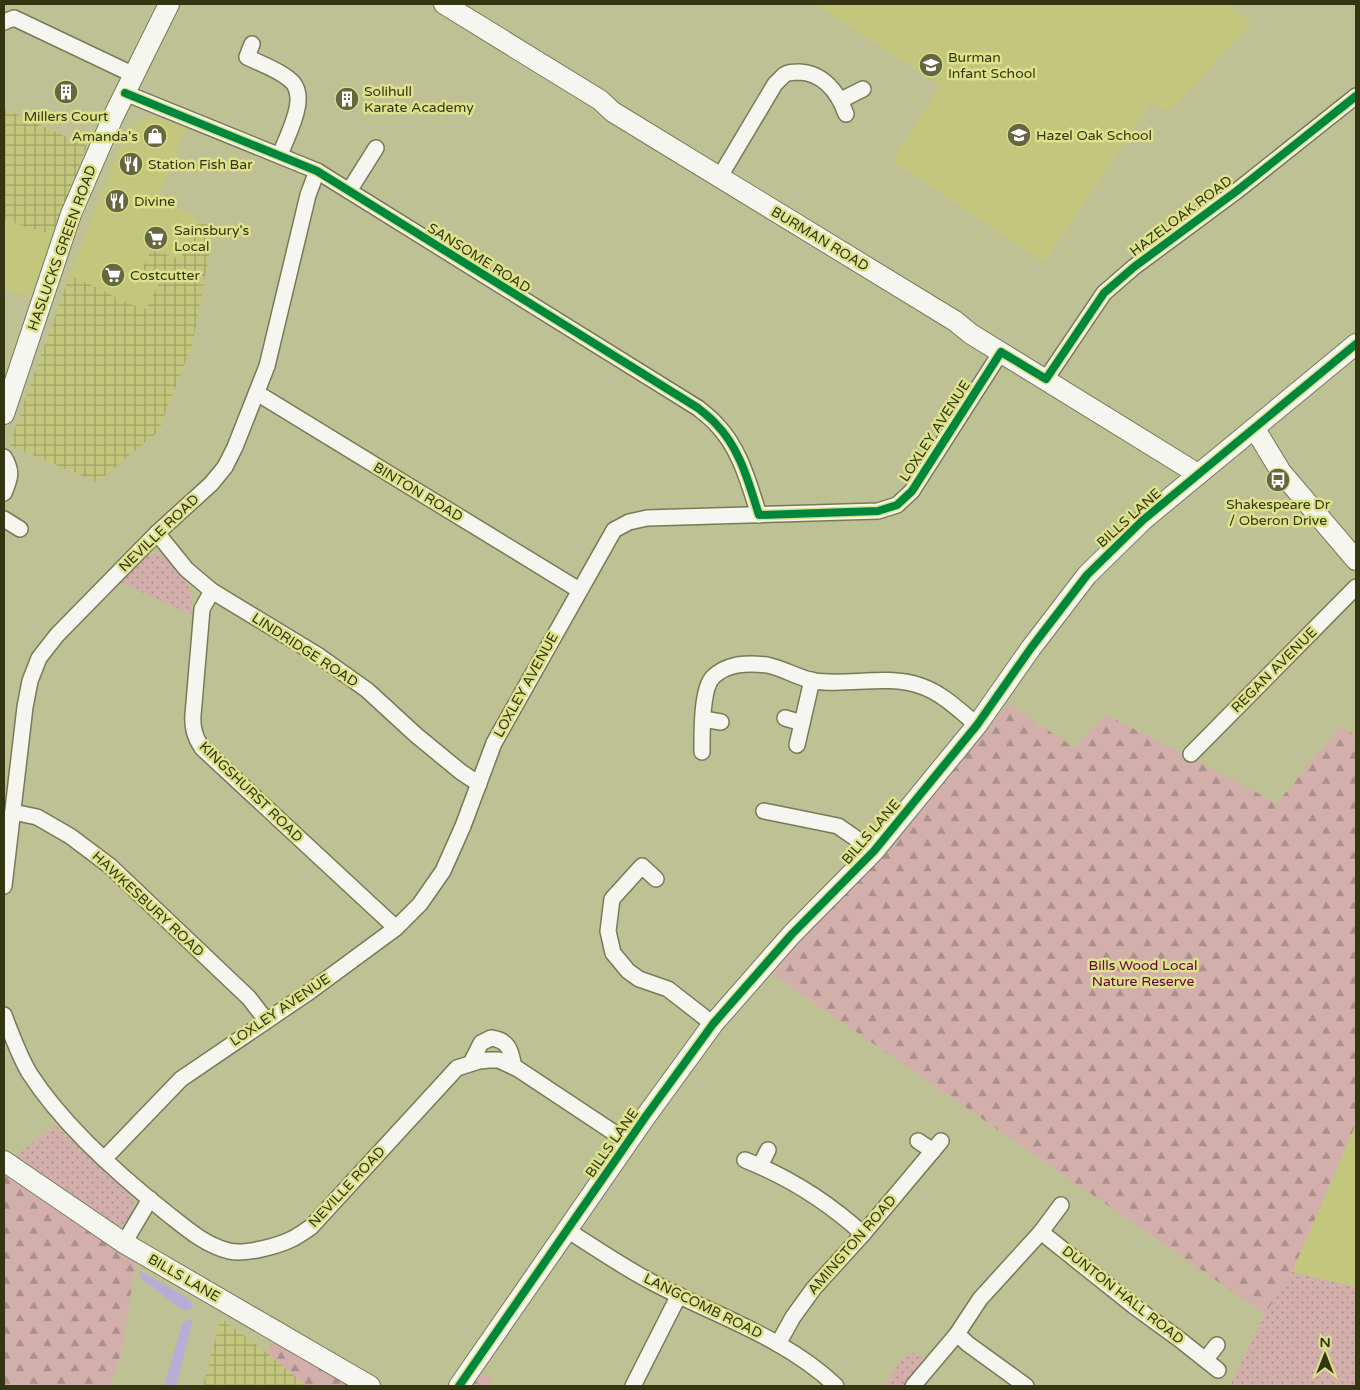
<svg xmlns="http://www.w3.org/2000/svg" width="1360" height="1390" font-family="'Varela Round',sans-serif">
	<defs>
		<pattern id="industrial-grid" width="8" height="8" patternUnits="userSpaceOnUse" patternTransform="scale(1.25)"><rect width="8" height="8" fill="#c3c77e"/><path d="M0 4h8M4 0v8" fill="none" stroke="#9fa266"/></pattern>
		<pattern id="grass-dots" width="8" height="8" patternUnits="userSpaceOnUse" patternTransform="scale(1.25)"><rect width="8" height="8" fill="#d3afab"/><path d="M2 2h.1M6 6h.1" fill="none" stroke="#ac8f8a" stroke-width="1.8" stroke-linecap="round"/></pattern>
		<pattern id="forest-firs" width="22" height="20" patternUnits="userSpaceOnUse" patternTransform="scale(1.25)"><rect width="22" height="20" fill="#d3afab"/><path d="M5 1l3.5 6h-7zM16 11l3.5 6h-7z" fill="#ac8f8a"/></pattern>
	</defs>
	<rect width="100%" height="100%" fill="#bec193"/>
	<g fill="#c3c77e">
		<polygon points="815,4 1228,4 1252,22 1170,111 1160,109 1151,103 1044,263 892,160 940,86"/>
		<polygon points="155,117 186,127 158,198 194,216 198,221 180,259 151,250 162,279 147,309 132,305 70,275 122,141 131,128 140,120"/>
		<polygon points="4,220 54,235 30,296 4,290"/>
		<polygon points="1356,1124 1356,1287 1292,1272"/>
	</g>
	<g fill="url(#industrial-grid)">
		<polygon points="4,109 87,146 54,235 4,220"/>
		<polygon points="198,221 214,227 193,342 158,432 97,482 9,445 70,275 132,305 146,309 161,279 142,270 151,250 180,259"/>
		<polygon points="221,1318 267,1353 307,1386 203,1386"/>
	</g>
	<g fill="url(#grass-dots)">
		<polygon points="158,554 171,560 189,586 192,602 192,615 120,582 148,555"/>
		<polygon points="55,1125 132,1196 135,1208 125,1225 118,1227 12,1159"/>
		<polygon points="1292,1272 1356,1287 1356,1386 1230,1386 1265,1314"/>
		<polygon points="915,1351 926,1361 905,1386 884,1386 903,1358 906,1358"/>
	</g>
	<g fill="url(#forest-firs)">
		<polygon points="1008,704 1075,748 1105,714 1277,803 1341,726 1356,736 1356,1124 1292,1272 1265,1314 768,971 887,853"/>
		<polygon points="4,1170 136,1262 121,1353 111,1386 4,1386"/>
		<polygon points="274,1340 354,1386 307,1386 267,1353"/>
		<polygon points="478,1374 493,1377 489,1386 469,1386"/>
	</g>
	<g fill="#b6add6">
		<polygon points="138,1270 188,1298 194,1307 184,1311 140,1278"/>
		<polygon points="193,1319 176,1386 164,1386 183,1322"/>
	</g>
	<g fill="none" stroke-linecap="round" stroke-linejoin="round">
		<g stroke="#787a57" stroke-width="18">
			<g id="street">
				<polyline points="4,22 14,18 134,75"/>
				<path d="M 252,44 L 247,57 C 261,64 277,69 289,79 C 311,95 287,135 280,155"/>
				<path d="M 125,93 L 317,171 L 698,408 C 704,413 711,418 716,424 C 740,448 749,484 759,515"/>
				<polyline points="841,100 863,89"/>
				<path d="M 719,178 L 775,84 C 778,81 781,78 784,75 C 788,72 793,72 799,72 C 823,73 838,92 846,114"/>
				<polyline points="349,191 376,148"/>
				<polyline points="1046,379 1104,293 1134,267 1238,190 1356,96"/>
				<polyline points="257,393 579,590"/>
				<path d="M 4,457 C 13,471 10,479 4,493"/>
				<polyline points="4,519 20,529"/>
				<polyline points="157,533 186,569 212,591 319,656 367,690 416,735 461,772 479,784"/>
				<path d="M 212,591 L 202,609 L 193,715 C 192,728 195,737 202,748 L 396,928"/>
				<polyline points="785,718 802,723"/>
				<polyline points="703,719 721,722"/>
				<polyline points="797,745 812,680"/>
				<path d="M 702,752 C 702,735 701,689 713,677 C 719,671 728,667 737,665 C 745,664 758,664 767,665 C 783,668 798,678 814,681 C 850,686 886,674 921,686 C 942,693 960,711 977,725"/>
				<polyline points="1191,754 1356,587"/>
				<polyline points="764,811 838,826 874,851"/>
				<polyline points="13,812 37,817 70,836 110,866 249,998 266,1020"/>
				<polyline points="656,879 642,866 612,899 608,931 613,953 628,971 639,979 668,989 713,1024"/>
				<polyline points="4,886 25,707 30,681 39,658 57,635 157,533 211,484 225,467 235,447 267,366 308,195 317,171"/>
				<path d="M 4,1015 C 10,1031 21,1060 30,1074 C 63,1125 120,1176 168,1214 C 187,1229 205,1245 229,1251 C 244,1255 278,1246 292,1239 C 298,1236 305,1231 311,1227 L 457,1068 L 479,1061 L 489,1060 L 499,1060 L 518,1069 L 628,1142"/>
				<path d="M 471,1063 L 481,1043 L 491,1038 C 509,1040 511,1051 514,1067"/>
				<polyline points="918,1141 933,1151"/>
				<polyline points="104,1159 181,1079 309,992 396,928 420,904 443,871 463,826 494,743 614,530 629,522 647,518 878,511 897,505 912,491 1001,352"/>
				<path d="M 745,1160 C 788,1177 829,1203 863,1234"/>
				<polyline points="760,1166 768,1150"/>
				<path d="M 567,1230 C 594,1247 620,1265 648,1280 C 710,1314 784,1336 836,1386"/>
				<polyline points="1041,1232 1061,1205"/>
				<polyline points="124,1243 150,1199"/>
				<polyline points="957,1334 968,1344 1026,1386"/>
				<polyline points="778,1344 793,1317 814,1288 863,1234 941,1141"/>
				<polyline points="1206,1359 1217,1345"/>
				<polyline points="633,1386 679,1295"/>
				<polyline points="913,1386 957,1334 980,1299 1041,1232 1135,1307 1179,1339 1218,1370"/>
			</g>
		</g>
		<g stroke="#787a57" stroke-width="22">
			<g id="secondary">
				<polyline points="444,4 600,100 613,112 955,321 971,334 1198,474"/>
				<polyline points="4,414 71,214 113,117 169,4"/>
				<polyline points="1255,429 1281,472 1356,560"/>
				<polyline points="4,1161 124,1243 370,1386"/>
				<polyline points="459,1386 646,1116 713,1024 792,934 874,851 977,725 1031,648 1087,575 1143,520 1356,344"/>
			</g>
		</g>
		<use href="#street" stroke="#f5f6ef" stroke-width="15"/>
		<use href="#secondary" stroke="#f5f6ef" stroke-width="20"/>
		<g stroke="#dde28c" stroke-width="11">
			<g id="cycleway">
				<path d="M 125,93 L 317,171 L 698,408 C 704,413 711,418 716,424 C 740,448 749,484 759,515 L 878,511 L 897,505 L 912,491 L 1001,352 L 1046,379 L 1104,293 L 1134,267 L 1238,190 L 1356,96"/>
				<polyline points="459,1386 646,1116 713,1024 792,934 874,851 977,725 1031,648 1087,575 1143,520 1356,344"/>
			</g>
		</g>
		<use href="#cycleway" stroke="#00873e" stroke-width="8"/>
	</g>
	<defs>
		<g id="school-disc" transform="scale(1.25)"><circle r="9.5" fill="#64673f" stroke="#dde28c"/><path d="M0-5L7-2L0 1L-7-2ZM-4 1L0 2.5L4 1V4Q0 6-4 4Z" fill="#fff"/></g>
		<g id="building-disc" transform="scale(1.25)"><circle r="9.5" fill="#64673f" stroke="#dde28c"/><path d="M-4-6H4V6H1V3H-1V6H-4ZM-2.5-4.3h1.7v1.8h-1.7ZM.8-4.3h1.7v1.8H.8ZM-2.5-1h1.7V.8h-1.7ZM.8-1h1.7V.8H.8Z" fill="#fff"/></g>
		<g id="shop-disc" transform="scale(1.25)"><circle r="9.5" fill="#64673f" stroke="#dde28c"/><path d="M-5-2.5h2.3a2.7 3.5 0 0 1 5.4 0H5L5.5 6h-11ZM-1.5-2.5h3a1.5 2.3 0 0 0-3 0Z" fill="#fff"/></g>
		<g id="restaurant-disc" transform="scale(1.25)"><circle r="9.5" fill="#64673f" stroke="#dde28c"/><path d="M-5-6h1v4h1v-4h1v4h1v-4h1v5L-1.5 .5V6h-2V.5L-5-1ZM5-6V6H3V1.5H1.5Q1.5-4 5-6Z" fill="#fff"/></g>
		<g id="supermarket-disc" transform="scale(1.25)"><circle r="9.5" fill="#64673f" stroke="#dde28c"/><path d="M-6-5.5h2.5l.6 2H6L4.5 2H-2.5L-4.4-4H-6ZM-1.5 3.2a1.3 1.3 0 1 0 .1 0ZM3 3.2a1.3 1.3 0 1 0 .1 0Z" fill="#fff"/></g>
		<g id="bus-disc" transform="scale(1.25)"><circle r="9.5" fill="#64673f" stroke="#dde28c"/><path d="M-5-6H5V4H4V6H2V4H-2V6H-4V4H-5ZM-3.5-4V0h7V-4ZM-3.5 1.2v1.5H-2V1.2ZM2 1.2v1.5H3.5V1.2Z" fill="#fff"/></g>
	</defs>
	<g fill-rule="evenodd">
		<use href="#school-disc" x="931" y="65"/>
		<use href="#building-disc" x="66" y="92"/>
		<use href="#building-disc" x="347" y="99"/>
		<use href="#school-disc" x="1019" y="135"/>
		<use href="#shop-disc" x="155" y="136"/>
		<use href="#restaurant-disc" x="131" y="164"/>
		<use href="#restaurant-disc" x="117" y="201"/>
		<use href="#supermarket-disc" x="156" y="238"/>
		<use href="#supermarket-disc" x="113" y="275"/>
		<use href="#bus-disc" x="1278" y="480"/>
	</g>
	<g text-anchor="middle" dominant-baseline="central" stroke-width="5" stroke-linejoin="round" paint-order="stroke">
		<g font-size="14" fill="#343612" stroke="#dde28c" text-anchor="start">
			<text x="948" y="57">Burman<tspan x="948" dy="16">Infant School</tspan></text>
			<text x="364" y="91">Solihull<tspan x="364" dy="16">Karate Academy</tspan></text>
			<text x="66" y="116" text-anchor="middle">Millers Court</text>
			<text x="1036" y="135">Hazel Oak School</text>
			<text x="138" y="136" text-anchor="end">Amanda's</text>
			<text x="148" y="164">Station Fish Bar</text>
			<text x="134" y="201">Divine</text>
			<text x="174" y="230">Sainsbury's<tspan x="174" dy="16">Local</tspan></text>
			<text x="130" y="275">Costcutter</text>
			<text x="1278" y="504" text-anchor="middle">Shakespeare Dr<tspan x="1278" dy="16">/ Oberon Drive</tspan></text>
		</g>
		<g font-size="14" fill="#343612" stroke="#dde28c">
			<text transform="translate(1181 216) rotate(-37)">HAZELOAK ROAD</text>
			<text transform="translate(820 239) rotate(31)">BURMAN ROAD</text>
			<text transform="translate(62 248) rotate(-70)">HASLUCKS GREEN ROAD</text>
			<text transform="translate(479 258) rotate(32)">SANSOME ROAD</text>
			<text transform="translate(935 431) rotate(-57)">LOXLEY AVENUE</text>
			<text transform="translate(418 492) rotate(31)">BINTON ROAD</text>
			<text transform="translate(1129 518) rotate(-42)">BILLS LANE</text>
			<text transform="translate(159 533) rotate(-44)">NEVILLE ROAD</text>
			<text transform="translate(305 650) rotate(33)">LINDRIDGE ROAD</text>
			<text transform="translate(1274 670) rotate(-45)">REGAN AVENUE</text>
			<text transform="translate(526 685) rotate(-61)">LOXLEY AVENUE</text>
			<text transform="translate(251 792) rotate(44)">KINGSHURST ROAD</text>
			<text transform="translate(871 832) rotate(-49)">BILLS LANE</text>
			<text transform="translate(148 904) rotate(43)">HAWKESBURY ROAD</text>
			<text transform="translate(280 1010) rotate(-34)">LOXLEY AVENUE</text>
			<text transform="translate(612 1143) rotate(-55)">BILLS LANE</text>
			<text transform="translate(347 1187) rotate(-47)">NEVILLE ROAD</text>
			<text transform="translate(852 1245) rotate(-49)">AMINGTON ROAD</text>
			<text transform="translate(184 1278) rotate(30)">BILLS LANE</text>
			<text transform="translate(1123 1295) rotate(38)">DUNTON HALL ROAD</text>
			<text transform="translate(703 1306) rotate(26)">LANGCOMB ROAD</text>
		</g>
		<g font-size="14" fill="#65003e" stroke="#dde28c">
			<text x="1143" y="965">Bills Wood Local<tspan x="1143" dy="16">Nature Reserve</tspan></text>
		</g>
	</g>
	<rect width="1360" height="1390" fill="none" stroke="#343612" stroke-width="10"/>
	<g transform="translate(1325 1355)" stroke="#dde28c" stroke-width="4" paint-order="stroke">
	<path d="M0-4L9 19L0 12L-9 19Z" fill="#343612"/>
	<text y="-8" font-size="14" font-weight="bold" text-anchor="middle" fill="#343612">N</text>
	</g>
</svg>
